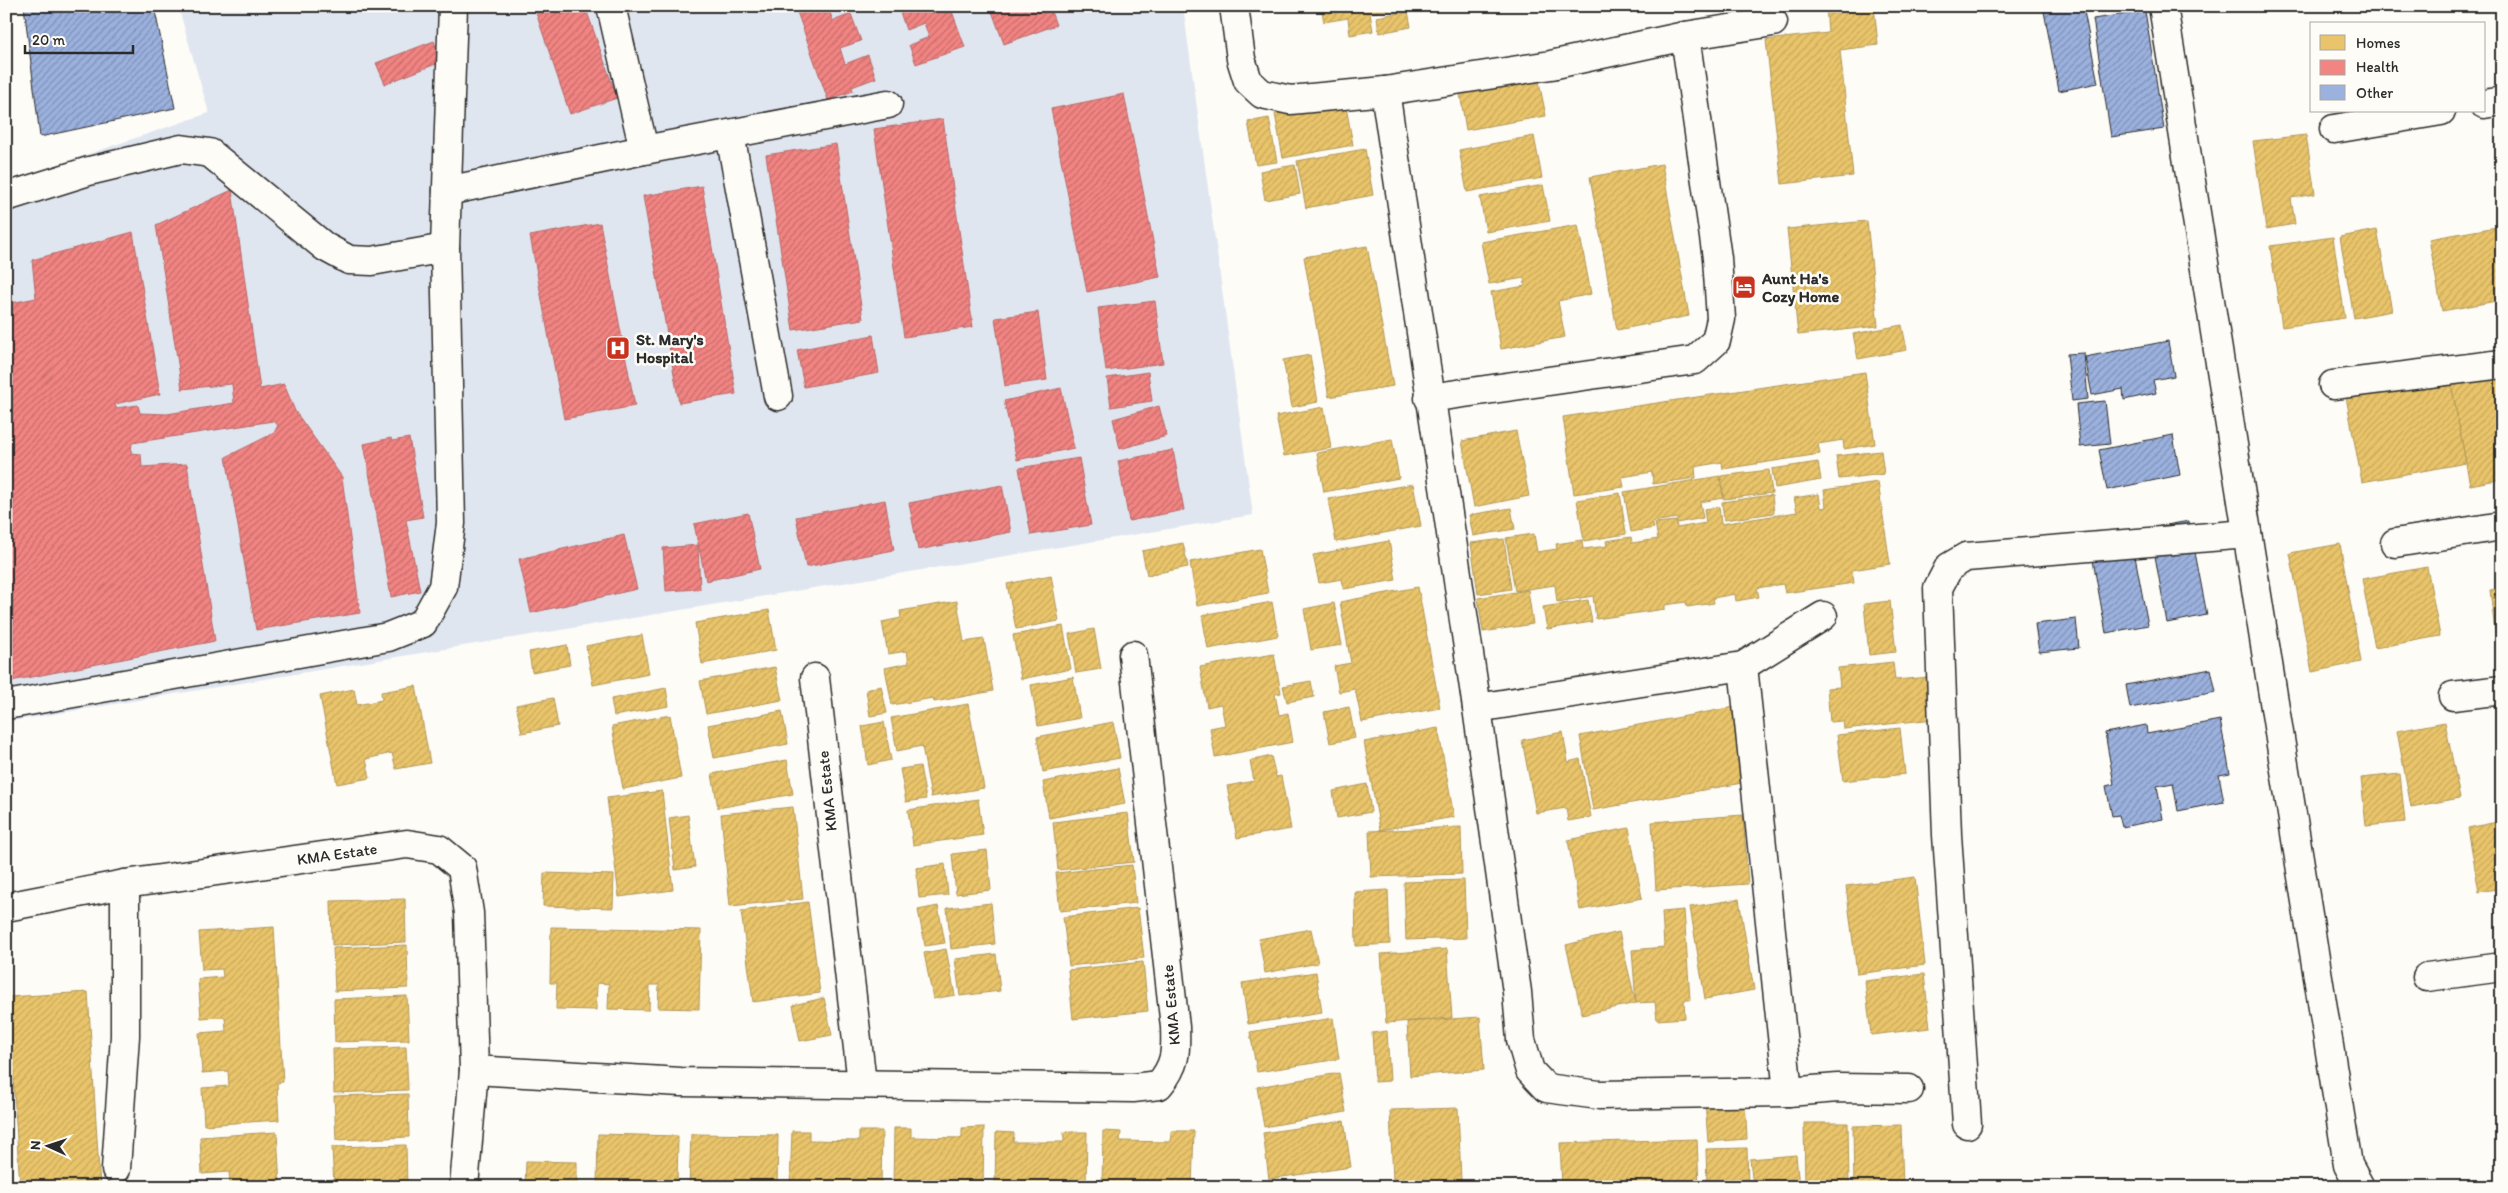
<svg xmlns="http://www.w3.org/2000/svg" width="2508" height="1193" font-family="Itim,sans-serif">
	<defs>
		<pattern id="homes-hatch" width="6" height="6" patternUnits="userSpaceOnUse" patternTransform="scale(1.25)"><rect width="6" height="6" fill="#e9c46a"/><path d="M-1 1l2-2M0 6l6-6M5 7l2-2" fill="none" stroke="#c8a95c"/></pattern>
		<pattern id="health-hatch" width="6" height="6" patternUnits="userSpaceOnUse" patternTransform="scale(1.25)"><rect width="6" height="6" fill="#f28482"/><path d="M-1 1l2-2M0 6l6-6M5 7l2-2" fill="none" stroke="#c46c6b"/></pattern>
		<pattern id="building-hatch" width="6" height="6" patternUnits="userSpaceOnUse" patternTransform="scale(1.25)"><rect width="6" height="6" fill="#9bb1de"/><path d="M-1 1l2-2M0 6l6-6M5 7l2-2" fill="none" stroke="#7f90b4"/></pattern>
	</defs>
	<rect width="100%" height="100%" fill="#fdfcf7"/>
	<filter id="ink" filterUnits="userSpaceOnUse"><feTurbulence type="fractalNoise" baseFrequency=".02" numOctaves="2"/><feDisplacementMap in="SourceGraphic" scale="10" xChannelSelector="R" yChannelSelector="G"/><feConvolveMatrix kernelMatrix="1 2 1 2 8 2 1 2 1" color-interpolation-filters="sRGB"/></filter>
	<g filter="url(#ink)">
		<polygon fill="#e0e6f0" points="178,6 1183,6 1253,515 6,722 6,182 209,113"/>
		<g fill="url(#homes-hatch)" stroke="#b09657">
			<polygon points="1321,6 1394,6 1394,9 1370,13 1373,31 1350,35 1348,18 1324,22"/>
			<polygon points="1826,6 1874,6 1878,45 1840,50 1853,176 1782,184 1766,40 1828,33"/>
			<polygon points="2497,6 2502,6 2502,22 2500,22"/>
			<polygon points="1408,11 1411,27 1379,33 1377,17"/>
			<polygon points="1536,67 1546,116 1466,130 1458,81"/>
			<polygon points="1345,101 1353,145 1283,158 1275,114"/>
			<polygon points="1269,118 1277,162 1256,165 1248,122"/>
			<polygon points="2306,135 2315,194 2291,198 2295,224 2266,229 2253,141"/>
			<polygon points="1534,136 1542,178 1467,192 1459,150"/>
			<polygon points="1365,149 1373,195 1306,208 1297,161"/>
			<polygon points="1662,164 1689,316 1617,330 1590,177"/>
			<polygon points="1295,165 1300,194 1265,200 1260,171"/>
			<polygon points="1543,185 1550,221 1486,232 1480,197"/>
			<polygon points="1867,221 1878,326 1798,335 1787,229"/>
			<polygon points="1578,225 1591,294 1558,301 1565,337 1501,349 1491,292 1525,286 1524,278 1489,284 1481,242"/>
			<polygon points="2502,226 2502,300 2442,311 2429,239"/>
			<polygon points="2377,230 2392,311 2354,318 2340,237"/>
			<polygon points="2333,237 2345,318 2282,327 2270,246"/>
			<polygon points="1367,246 1393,386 1329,397 1304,257"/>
			<polygon points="1902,325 1907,350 1858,359 1853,334"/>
			<polygon points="1310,355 1318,402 1292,407 1283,360"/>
			<polygon points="2502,369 2502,479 2470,485 2450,378"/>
			<polygon points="1865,372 1875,444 1844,449 1843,440 1818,444 1820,454 1723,469 1722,462 1695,467 1696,478 1653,484 1652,472 1622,477 1624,487 1574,494 1563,417"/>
			<polygon points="2450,378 2466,463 2362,482 2346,397"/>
			<polygon points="1324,407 1331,448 1284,456 1276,416"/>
			<polygon points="1516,431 1529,496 1474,507 1462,441"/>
			<polygon points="1392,439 1399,478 1324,492 1317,453"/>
			<polygon points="1881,451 1884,474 1839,479 1836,456"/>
			<polygon points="1818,462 1821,480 1775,488 1772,469"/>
			<polygon points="1769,470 1772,493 1724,499 1721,476"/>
			<polygon points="1720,476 1723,498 1700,502 1703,518 1677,523 1677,518 1652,522 1654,528 1631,532 1624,492"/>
			<polygon points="1878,482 1890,564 1852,570 1854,583 1785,593 1783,584 1757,588 1759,597 1736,601 1735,594 1713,598 1714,603 1687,607 1686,602 1665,605 1665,609 1596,619 1593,596 1557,602 1555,585 1515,591 1506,538 1534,534 1537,552 1557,549 1556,544 1582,540 1583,549 1607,546 1606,541 1631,537 1632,543 1658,539 1655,523 1676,521 1677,528 1706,523 1704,509 1719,507 1721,524 1797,512 1794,498 1819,494 1821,508 1826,507 1824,490"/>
			<polygon points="1413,484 1421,526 1336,542 1328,499"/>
			<polygon points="1620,493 1626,534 1584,541 1577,500"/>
			<polygon points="1772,495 1774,513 1724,520 1722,502"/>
			<polygon points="1511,508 1515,529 1473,536 1469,515"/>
			<polygon points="1504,539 1511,589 1478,594 1471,543"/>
			<polygon points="1389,541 1396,580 1344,589 1342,579 1319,583 1313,555"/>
			<polygon points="1183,543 1188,567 1147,575 1142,551"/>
			<polygon points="2340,544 2361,662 2312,672 2290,553"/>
			<polygon points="1260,549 1268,593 1197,606 1190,562"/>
			<polygon points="2427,567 2440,636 2375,648 2362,579"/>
			<polygon points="1051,575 1059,621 1016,629 1007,584"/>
			<polygon points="1418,587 1440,708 1362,722 1355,689 1339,692 1334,666 1351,663 1340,602"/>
			<polygon points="2502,588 2502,656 2498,656 2490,590"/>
			<polygon points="1528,590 1533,624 1483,632 1478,598"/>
			<polygon points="1588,600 1592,622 1547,629 1543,607"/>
			<polygon points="957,601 964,642 984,639 993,691 934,702 933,698 892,705 885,668 909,663 907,651 888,654 882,622 901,618 900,611"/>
			<polygon points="1890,601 1896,652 1869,655 1864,604"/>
			<polygon points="1272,602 1278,636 1208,649 1202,615"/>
			<polygon points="1334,603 1342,645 1311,650 1304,609"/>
			<polygon points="769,610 776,650 702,664 695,623"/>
			<polygon points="1063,626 1071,669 1021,679 1013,635"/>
			<polygon points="1094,629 1101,669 1076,673 1069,634"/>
			<polygon points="642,635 649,674 593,685 586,646"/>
			<polygon points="567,645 570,665 532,672 529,652"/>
			<polygon points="1274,654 1281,693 1275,694 1279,715 1288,713 1293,742 1215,757 1210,728 1225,725 1221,704 1207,707 1200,667"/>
			<polygon points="1893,662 1895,680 1930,677 1934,719 1844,729 1843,721 1830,722 1827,688 1840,687 1838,668"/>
			<polygon points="775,667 782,700 706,714 700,681"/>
			<polygon points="1073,677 1080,718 1038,726 1031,685"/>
			<polygon points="1311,681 1314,697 1287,702 1283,686"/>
			<polygon points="416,686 430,763 396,769 392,753 366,759 370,778 337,784 320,696 354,689 357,705 382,700 381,692"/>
			<polygon points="881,686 887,713 870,716 866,690"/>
			<polygon points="666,688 669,706 614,716 611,699"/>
			<polygon points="553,698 558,726 522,733 516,705"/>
			<polygon points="968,704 984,788 931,797 922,746 897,751 891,718"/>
			<polygon points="1739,706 1753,781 1593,810 1580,736"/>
			<polygon points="1349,707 1355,738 1330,743 1324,712"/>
			<polygon points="782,711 788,744 714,758 708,725"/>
			<polygon points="670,715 681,778 623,789 612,726"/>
			<polygon points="884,722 891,760 868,765 862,726"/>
			<polygon points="1113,722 1120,758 1043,772 1037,737"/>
			<polygon points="2445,722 2460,798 2411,807 2397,731"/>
			<polygon points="1438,728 1454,817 1380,830 1364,742"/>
			<polygon points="1900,728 1905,774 1843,781 1837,735"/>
			<polygon points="1563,732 1568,762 1580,759 1591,817 1568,821 1566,808 1536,813 1522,740"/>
			<polygon points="1271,756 1276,777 1281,776 1291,829 1237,838 1227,786 1254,781 1250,761"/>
			<polygon points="787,760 793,794 718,808 712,774"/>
			<polygon points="920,766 926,799 906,802 900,769"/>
			<polygon points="1118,768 1125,804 1049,818 1043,782"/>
			<polygon points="2400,774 2405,822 2366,826 2361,778"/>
			<polygon points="1367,784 1371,812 1337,818 1333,791"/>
			<polygon points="662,791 673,890 619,897 607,798"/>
			<polygon points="978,799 983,835 913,845 908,810"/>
			<polygon points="793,807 803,899 730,906 721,814"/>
			<polygon points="1128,813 1134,862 1058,870 1053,822"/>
			<polygon points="688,815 695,867 675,870 669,818"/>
			<polygon points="1743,815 1748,884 1656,890 1652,822"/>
			<polygon points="2502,821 2502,888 2479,892 2468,828"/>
			<polygon points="1461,827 1462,874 1371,877 1369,831"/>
			<polygon points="1629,828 1642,898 1580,910 1568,840"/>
			<polygon points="987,850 991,890 956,894 952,854"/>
			<polygon points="945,864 948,895 919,898 916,868"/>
			<polygon points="1132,865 1136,903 1060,911 1056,873"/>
			<polygon points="544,873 614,875 613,908 543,906"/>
			<polygon points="1915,877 1925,965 1857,974 1846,886"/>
			<polygon points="1464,880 1466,938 1406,940 1404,882"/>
			<polygon points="1388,890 1390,944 1356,946 1355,892"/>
			<polygon points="405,899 406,942 332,945 331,901"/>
			<polygon points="1739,899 1754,990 1705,999 1690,907"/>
			<polygon points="808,902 820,993 753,1002 741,911"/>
			<polygon points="991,903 995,944 951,949 947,908"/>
			<polygon points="938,906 945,943 925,946 918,910"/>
			<polygon points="1138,908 1144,958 1069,966 1063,917"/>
			<polygon points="1684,910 1690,1000 1684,1000 1685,1018 1657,1020 1655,1002 1636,1003 1632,950 1664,947 1662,912"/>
			<polygon points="274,927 283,1082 277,1083 279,1120 204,1125 202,1088 229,1086 228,1071 202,1073 199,1033 226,1031 225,1017 201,1018 198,979 223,977 222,969 202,970 199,932"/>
			<polygon points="551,927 701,930 699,1009 658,1008 659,985 650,985 649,1010 608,1009 609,984 597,983 596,1010 556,1009 557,983 550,983"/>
			<polygon points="1311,929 1318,963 1265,973 1259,939"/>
			<polygon points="1619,932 1636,1003 1582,1015 1566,945"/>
			<polygon points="407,945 408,988 335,991 333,948"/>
			<polygon points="946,949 955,995 933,999 924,953"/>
			<polygon points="1447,949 1452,1018 1386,1023 1381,954"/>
			<polygon points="996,954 1000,991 960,996 955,959"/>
			<polygon points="1143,962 1148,1011 1073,1019 1068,970"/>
			<polygon points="1316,972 1322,1013 1248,1024 1242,983"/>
			<polygon points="1924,974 1930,1028 1871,1035 1865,981"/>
			<polygon points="88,992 100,1187 20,1187 8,997"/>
			<polygon points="407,996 409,1040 335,1042 334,999"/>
			<polygon points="824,998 832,1035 800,1041 793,1005"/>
			<polygon points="1480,1017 1484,1070 1410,1076 1407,1022"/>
			<polygon points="1333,1018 1339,1059 1257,1072 1250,1032"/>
			<polygon points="1387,1031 1390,1081 1375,1082 1372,1033"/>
			<polygon points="406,1047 408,1090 334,1093 333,1049"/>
			<polygon points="1339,1073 1346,1112 1264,1127 1257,1087"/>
			<polygon points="408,1094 409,1137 336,1140 334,1096"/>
			<polygon points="1745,1098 1747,1139 1708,1142 1705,1101"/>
			<polygon points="1458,1108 1461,1181 1457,1181 1457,1187 1428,1187 1427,1181 1393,1182 1390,1110"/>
			<polygon points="1344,1121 1351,1167 1269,1179 1263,1133"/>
			<polygon points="1804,1123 1848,1123 1849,1187 1805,1187"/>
			<polygon points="1901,1125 1903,1187 1854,1187 1853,1126"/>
			<polygon points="984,1127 983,1187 893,1187 894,1128 911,1128 911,1137 962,1138 962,1128"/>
			<polygon points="792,1131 809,1131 809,1140 859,1141 859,1131 882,1131 881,1187 790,1187"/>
			<polygon points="1103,1131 1121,1132 1120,1141 1171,1142 1171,1131 1194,1131 1192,1187 1102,1187"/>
			<polygon points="277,1132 280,1187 200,1187 230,1184 229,1172 202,1174 200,1137"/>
			<polygon points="996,1132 1014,1133 1013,1142 1064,1142 1064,1132 1087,1132 1086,1187 995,1187"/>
			<polygon points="598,1134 678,1136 677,1187 597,1187"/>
			<polygon points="691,1134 778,1135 777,1187 689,1187"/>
			<polygon points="1697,1139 1699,1187 1562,1187 1560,1143"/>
			<polygon points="406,1145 407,1187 334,1187 332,1147"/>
			<polygon points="1747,1148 1748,1187 1707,1187 1706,1149"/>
			<polygon points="1796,1155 1799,1187 1753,1187 1750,1159"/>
			<polygon points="526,1161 577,1162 577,1187 525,1187"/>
			<polygon points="1350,1182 1351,1187 1312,1187"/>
		</g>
		<g fill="url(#health-hatch)" stroke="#b66968">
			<polygon points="554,6 585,6 617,98 570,114 536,13"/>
			<polygon points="795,6 831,6 828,7 833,21 851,14 861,41 840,48 845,64 868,55 876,78 852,87 853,91 828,100"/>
			<polygon points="898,6 950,6 965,47 916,64 909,45 929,37 924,23 906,30"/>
			<polygon points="990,6 1049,6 1056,25 1004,44"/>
			<polygon points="434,41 441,62 385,84 376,63"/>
			<polygon points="1124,94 1160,277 1087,292 1051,109"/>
			<polygon points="943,119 973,327 904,337 874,129"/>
			<polygon points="836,144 863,319 793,330 766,155"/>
			<polygon points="702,186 736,394 679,403 643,196"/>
			<polygon points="232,190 260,389 284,384 295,411 342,477 360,613 256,630 226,457 274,433 278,425 273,421 132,443 131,453 141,454 142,467 187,464 215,641 6,682 6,304 36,298 32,260 133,232 160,394 115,404 116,408 138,405 140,413 167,414 234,403 232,384 182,389 156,225"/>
			<polygon points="600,223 635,406 564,419 530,236"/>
			<polygon points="1155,301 1163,363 1106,371 1098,308"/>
			<polygon points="1038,312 1047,380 1005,386 995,318"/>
			<polygon points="873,335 879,373 804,387 797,350"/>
			<polygon points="1148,372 1152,401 1111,407 1107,378"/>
			<polygon points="1061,388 1074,448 1017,460 1004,401"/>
			<polygon points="1159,406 1167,436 1120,449 1113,419"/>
			<polygon points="391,438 392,441 409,438 423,517 406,520 420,591 391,597 364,444"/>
			<polygon points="1173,450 1184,510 1129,521 1118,461"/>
			<polygon points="1079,458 1091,525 1031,535 1019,468"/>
			<polygon points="1002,485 1011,532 918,550 909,503"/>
			<polygon points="885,500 894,550 806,567 796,517"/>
			<polygon points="748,513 760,569 706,581 694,524"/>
			<polygon points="624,535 637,589 531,613 519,559"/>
			<polygon points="698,545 700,589 666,591 663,548"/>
		</g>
		<g fill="url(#building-hatch)" stroke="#2b2b2b">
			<polygon points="24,6 154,6 175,108 40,137"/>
			<polygon points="2043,6 2083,6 2098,83 2059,91"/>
			<polygon points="2145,11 2164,129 2111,137 2093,19"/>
			<polygon points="2168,341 2174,376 2153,380 2156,393 2124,400 2123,389 2092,395 2085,357"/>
			<polygon points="2084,353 2088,399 2072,401 2067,354"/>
			<polygon points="2105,401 2110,444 2080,447 2076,404"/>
			<polygon points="2173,435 2180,475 2107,490 2099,450"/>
			<polygon points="2189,521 2207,615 2167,623 2150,528"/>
			<polygon points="2130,530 2148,625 2106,633 2089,538"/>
			<polygon points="2076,619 2079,648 2039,652 2035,624"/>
			<polygon points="2211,669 2216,692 2130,708 2126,685"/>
			<polygon points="2220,720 2230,773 2219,775 2224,802 2178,811 2173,783 2157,786 2163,819 2122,827 2119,815 2112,816 2106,786 2114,784 2105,733 2146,725 2147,734"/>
		</g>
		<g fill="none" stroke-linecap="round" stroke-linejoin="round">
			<g stroke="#2b2b2b" stroke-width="31">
				<g id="minor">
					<polyline points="611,6 644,150"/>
					<polyline points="1234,6 1241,59 1248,81 1262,94 1290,100 1385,91 1477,708 1517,992 1521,1040 1530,1071 1546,1088 1599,1095 1788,1092 1743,666"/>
					<polyline points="2163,6 2348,1165 2360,1187"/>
					<polyline points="1385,91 1551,65 1685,36 1773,22"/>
					<polyline points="2484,104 2502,101"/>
					<polyline points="2334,129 2441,111"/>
					<polyline points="730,134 778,396"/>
					<polyline points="447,191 644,150 888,104"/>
					<polyline points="6,197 89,171 181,149 210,153 325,247 349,260 372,261 445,248"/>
					<polyline points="2333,385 2502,364"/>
					<polyline points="1429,398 1695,360 1716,341 1721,319 1717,258 1685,36"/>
					<polyline points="2395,543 2502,526"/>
					<polyline points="815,678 862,1083"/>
					<polyline points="2453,696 2502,690"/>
					<polyline points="6,705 388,637 423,623 443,587 451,523 445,248 453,6"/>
					<polyline points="1477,708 1743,666 1823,616"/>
					<polyline points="6,907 125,884 407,844 439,849 462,868 469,913 474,1070 464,1187"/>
					<polyline points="2427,977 2502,967"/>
					<path d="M 474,1070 L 681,1082 L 1133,1088 L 1159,1085 C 1176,1065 1176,1052 1175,1027 L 1133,655"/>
					<polyline points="1788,1092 1838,1088 1909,1089"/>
					<polyline points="1967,1124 1947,835 1938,588 1949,567 1966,557 2247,534"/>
					<polyline points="116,1169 125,1036 125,884"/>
				</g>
			</g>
			<use href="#minor" stroke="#fdfcf7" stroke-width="28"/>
		</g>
	</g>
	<defs>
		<g id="hotel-square" transform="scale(1.25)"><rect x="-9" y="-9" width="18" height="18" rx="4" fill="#c8321e" stroke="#fdfcf7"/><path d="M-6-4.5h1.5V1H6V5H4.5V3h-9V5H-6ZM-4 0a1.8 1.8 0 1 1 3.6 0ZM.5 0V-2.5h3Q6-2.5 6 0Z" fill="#fff"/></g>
		<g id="hospital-square" transform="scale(1.25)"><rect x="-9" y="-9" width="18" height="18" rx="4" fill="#c8321e" stroke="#fdfcf7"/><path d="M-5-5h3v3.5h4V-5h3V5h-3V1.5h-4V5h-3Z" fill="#fff"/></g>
	</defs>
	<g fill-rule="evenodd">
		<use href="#hotel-square" x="1744" y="287"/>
		<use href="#hospital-square" x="618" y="348"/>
	</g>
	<g text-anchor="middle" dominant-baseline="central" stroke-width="5" stroke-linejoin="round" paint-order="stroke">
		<g font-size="16" font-weight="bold" fill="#2b2b2b" stroke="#fdfcf7" text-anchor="start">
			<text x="1762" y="278">Aunt Ha's<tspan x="1762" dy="18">Cozy Home</tspan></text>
			<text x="636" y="339">St. Mary's<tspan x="636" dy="18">Hospital</tspan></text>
		</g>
		<g font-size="16" fill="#2b2b2b" stroke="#fdfcf7">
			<text transform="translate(827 791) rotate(-96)">KMA Estate</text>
			<text transform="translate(337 854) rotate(-8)">KMA Estate</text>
			<text transform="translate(1171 1005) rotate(-95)">KMA Estate</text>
		</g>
	</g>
	<rect width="2508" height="1193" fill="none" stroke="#fdfcf7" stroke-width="25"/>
	<rect x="12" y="12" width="2483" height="1168" fill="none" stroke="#2b2b2b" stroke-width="2" filter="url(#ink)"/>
	<rect x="2310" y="22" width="175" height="90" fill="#fdfcf7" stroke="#a9a8a5"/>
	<rect x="2320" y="35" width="25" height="15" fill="#e9c46a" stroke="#a9a8a5"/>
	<text x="2356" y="48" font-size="15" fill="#2b2b2b">Homes</text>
	<rect x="2320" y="60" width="25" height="15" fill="#f28482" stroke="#a9a8a5"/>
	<text x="2356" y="72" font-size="15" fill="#2b2b2b">Health</text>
	<rect x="2320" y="85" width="25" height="15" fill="#9bb1de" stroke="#a9a8a5"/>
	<text x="2356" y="98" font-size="15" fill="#2b2b2b">Other</text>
	<g transform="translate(48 1146) rotate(273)" stroke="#fdfcf7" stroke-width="4" paint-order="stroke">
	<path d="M0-4L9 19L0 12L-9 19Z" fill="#2b2b2b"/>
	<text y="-8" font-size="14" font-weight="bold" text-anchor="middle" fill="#2b2b2b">N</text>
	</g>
	<path d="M25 45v8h108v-8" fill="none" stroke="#2b2b2b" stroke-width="2.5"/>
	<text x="32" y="45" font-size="15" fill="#2b2b2b" stroke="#fdfcf7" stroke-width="4" paint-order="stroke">20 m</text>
</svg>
